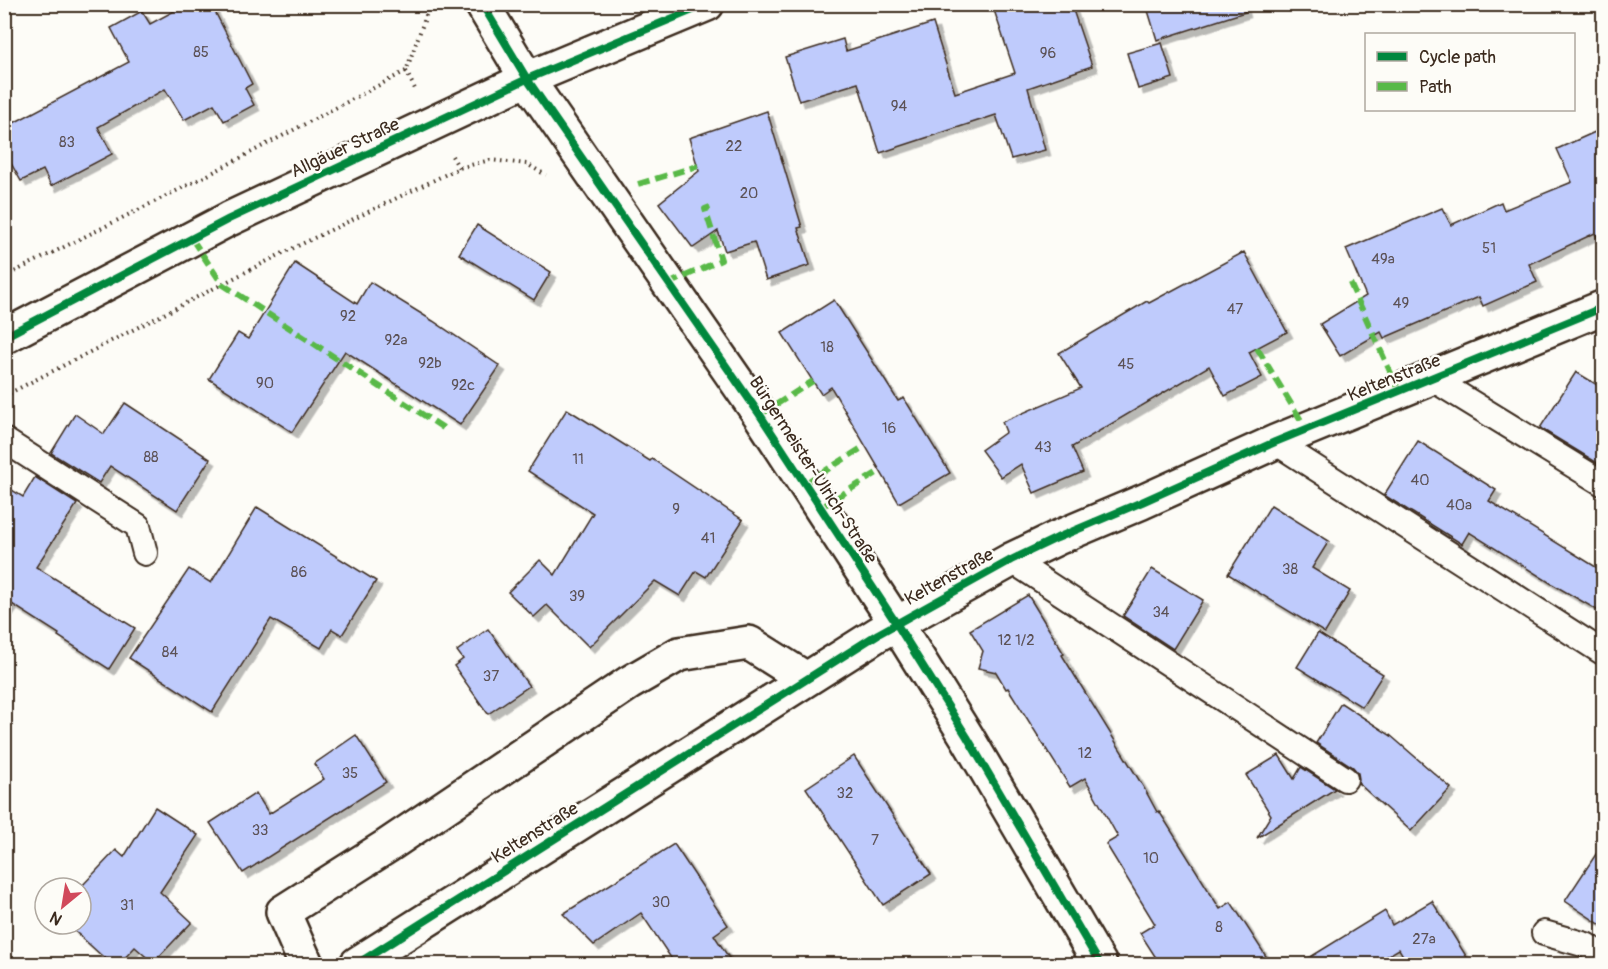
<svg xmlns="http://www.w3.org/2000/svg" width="1608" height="969" font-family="Pangolin,sans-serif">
	<defs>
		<filter id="shadow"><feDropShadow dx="5.5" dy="5.5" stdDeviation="0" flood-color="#0004"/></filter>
	</defs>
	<rect width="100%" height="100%" fill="#fdfcf7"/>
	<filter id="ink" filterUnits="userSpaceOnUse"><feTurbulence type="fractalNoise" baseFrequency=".0167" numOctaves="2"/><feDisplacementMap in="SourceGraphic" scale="12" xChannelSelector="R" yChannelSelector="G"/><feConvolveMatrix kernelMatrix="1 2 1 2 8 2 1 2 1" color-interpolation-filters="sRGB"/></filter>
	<g filter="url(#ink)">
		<g fill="#bfcbfc" stroke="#3b2a1e" stroke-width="1.5" filter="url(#shadow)">
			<polygon points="187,4 211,4 252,84 245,88 254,105 224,121 214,104 184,120 165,89 98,127 112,154 51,186 43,170 21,181 4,151 4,128 129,62 111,28 142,11 150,24"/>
			<polygon points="992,4 1071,4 1092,66 1028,88 1045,150 1011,159 996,115 880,153 858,83 799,101 785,57 843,39 846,51 933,23 955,93 1015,73"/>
			<polygon points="1146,4 1243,4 1245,12 1157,40"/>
			<polygon points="1162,43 1173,78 1138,89 1127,53"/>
			<polygon points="767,111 802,227 798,228 810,265 766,280 754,242 725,251 718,231 693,248 659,203 699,171 689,138"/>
			<polygon points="1604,128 1604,252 1595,233 1529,264 1537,282 1483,306 1479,297 1384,338 1381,332 1340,356 1320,324 1366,296 1346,249 1442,208 1451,225 1501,202 1504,210 1572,182 1557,149"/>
			<polygon points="477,225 551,272 534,300 459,254"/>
			<polygon points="1244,252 1287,332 1249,352 1262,377 1225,396 1209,366 1072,447 1083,472 1034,493 1021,464 1001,477 981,450 1006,432 1002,422 1081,388 1059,353 1147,301 1149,303"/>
			<polygon points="295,263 357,304 370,282 433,321 500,366 460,425 345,351 292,432 209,379 238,333 248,339"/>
			<polygon points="834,300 898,401 904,398 950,473 899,503 831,387 821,394 782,333"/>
			<polygon points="1576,372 1604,389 1604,467 1540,428"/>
			<polygon points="125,403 210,459 177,510 110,466 99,483 51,453 75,414 104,434"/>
			<polygon points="567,409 650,461 652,459 743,520 706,577 696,571 680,596 655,581 589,647 547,605 534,617 508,592 540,560 555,575 593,513 528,471"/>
			<polygon points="1418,441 1496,490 1489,501 1604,572 1604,614 1552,584 1469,532 1462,544 1384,495"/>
			<polygon points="35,477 77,504 36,567 135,628 109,669 58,636 59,634 12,604 4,615 4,485 23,497"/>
			<polygon points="1271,505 1329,541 1312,568 1350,591 1325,633 1228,574"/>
			<polygon points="257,507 376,581 342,635 332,629 321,648 271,619 212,712 129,658 189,569 211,583"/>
			<polygon points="1152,569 1203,600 1173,649 1123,616"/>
			<polygon points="1028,595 1064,654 1062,655 1144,788 1157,812 1159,811 1220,909 1231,902 1271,964 1160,964 1140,933 1155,924 1106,844 1118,837 1085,778 1070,787 1008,688 1006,689 996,672 978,668 983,651 970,630"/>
			<polygon points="488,629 529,686 488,714 454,666 463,659 457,651"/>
			<polygon points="1318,633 1383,674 1362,707 1297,667"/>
			<polygon points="1341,703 1390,735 1451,788 1411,831 1358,783 1359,779 1358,773 1353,767 1316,743"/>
			<polygon points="356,735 386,782 243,873 210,823 256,793 269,814 324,779 314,764"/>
			<polygon points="1279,755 1294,779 1301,767 1335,789 1257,838 1271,815 1246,775"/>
			<polygon points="854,756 931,874 883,905 806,788"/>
			<polygon points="155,807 198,835 160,892 192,922 153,963 135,947 119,964 117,964 102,956 67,924 81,924 80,888 116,850 124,857"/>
			<polygon points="1604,842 1604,927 1565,901"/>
			<polygon points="674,844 728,925 714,935 733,964 675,964 641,913 594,945 563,914"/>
			<polygon points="1432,901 1471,964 1408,964 1399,949 1374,964 1299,964 1385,911 1392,925"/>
		</g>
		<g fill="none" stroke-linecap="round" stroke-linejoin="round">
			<g stroke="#3b2a1e" stroke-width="28">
				<g id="service">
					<polyline points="1431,378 1604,484"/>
					<polyline points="4,440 138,526 145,553"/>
					<polyline points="1275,442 1602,652"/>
					<polyline points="1011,560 1345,779"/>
					<polyline points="1544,933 1586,945 1604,957"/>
				</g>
			</g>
			<g stroke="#3b2a1e" stroke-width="38">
				<g id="minor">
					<polyline points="306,964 283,912 387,846 629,683 679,654 749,643 806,679"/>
					<polyline points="357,964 878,634 1011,560 1057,538 1142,502 1275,442 1604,307"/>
				</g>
			</g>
			<g stroke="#3b2a1e" stroke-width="38">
				<polyline id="tertiary" points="527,79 760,415 896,623 967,737 1100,964"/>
			</g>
			<g stroke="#3b2a1e" stroke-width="38">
				<g id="secondary">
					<polyline points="482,4 527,79"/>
					<polyline points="4,337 229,219 527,79 707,4"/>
				</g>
			</g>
			<g stroke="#3b2a1e" stroke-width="4" stroke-dasharray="1.5 4.5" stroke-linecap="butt">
				<polyline points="406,71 415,89"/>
				<polyline points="452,156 459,168"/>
				<polyline points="4,277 204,177 406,71 429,7 432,4"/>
				<polyline points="4,396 279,255 459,168 490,160 527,164 546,175"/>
			</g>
			<use href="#service" stroke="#fdfcf7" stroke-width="24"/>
			<use href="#minor" stroke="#fdfcf7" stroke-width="33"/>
			<use href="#tertiary" stroke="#fdfcf7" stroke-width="33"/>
			<use href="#secondary" stroke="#fdfcf7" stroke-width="33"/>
			<g stroke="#58b947" stroke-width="6" stroke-dasharray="12 6" stroke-linecap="butt">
				<polyline points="638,184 698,166"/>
				<polyline points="192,239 222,284 445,429"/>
				<polyline points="1350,283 1399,391"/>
				<polyline points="668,284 721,260 705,209 710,207"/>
				<polyline points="1257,348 1307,430"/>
				<polyline points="760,415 813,381"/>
				<polyline points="804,484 865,446"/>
				<polyline points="820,508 880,471"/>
			</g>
			<g stroke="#fdfcf7" stroke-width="11">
				<g id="cycleway">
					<polyline points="482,4 527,79 760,415 896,623 967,737 1100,964"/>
					<polyline points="4,337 229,219 527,79 707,4"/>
					<polyline points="357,964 878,634 1011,560 1057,538 1142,502 1275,442 1604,307"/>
				</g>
			</g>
			<use href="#cycleway" stroke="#00873e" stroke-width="8"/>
		</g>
	</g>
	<g text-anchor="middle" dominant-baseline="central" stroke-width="5" stroke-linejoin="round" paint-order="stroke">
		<g font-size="15" fill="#5c5256">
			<text x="201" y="52">85</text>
			<text x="1048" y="53">96</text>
			<text x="899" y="106">94</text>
			<text x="67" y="142">83</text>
			<text x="734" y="146">22</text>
			<text x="749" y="193">20</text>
			<text x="1489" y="248">51</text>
			<text x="1383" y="259">49a</text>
			<text x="1401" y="303">49</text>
			<text x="1235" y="309">47</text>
			<text x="348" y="316">92</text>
			<text x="396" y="340">92a</text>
			<text x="827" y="347">18</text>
			<text x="430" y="363">92b</text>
			<text x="1126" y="364">45</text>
			<text x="265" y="383">90</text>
			<text x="463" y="385">92c</text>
			<text x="889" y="428">16</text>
			<text x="1043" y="447">43</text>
			<text x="151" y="457">88</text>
			<text x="578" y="459">11</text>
			<text x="1420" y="480">40</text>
			<text x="1459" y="505">40a</text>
			<text x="676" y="509">9</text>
			<text x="708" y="538">41</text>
			<text x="1290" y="569">38</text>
			<text x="299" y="572">86</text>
			<text x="577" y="596">39</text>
			<text x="1161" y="612">34</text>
			<text x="1016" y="640">12 1/2</text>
			<text x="170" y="652">84</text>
			<text x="491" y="676">37</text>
			<text x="1085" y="753">12</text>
			<text x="350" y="773">35</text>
			<text x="845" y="793">32</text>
			<text x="260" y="830">33</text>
			<text x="875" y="840">7</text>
			<text x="1151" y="858">10</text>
			<text x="661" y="902">30</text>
			<text x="127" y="905">31</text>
			<text x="1219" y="927">8</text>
			<text x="1424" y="939">27a</text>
		</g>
		<g font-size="18" fill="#3b2a1e" stroke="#fdfcf7">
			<text transform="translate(345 148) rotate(-25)">Allgäuer Straße</text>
			<text transform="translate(1394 378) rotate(-22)">Keltenstraße</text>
			<text transform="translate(813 470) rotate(57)">Bürgermeister-Ulrich-Straße</text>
			<text transform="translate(949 577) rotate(-29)">Keltenstraße</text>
			<text transform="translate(535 833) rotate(-32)">Keltenstraße</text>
		</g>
	</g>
	<rect width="1608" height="969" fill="none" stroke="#fdfcf7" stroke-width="24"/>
	<rect x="12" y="12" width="1584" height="945" fill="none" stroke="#3b2a1e" stroke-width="2" filter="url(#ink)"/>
	<rect x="1365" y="33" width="210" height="78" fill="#fdfcf7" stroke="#afa8a0" stroke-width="1.5"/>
	<rect x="1377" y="52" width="30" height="9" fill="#00873e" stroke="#afa8a0" stroke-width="1.5"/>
	<text x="1419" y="63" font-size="18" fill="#3b2a1e">Cycle path</text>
	<rect x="1377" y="82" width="30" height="9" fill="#58b947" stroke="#afa8a0" stroke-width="1.5"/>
	<text x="1419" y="93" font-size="18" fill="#3b2a1e">Path</text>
	<g transform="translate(63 906) rotate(210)"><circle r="28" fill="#fdfcf7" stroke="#afa8a0" stroke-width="1.5"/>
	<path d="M0-4.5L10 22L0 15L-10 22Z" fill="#d1495b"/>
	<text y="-9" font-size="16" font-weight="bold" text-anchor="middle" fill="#3b2a1e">N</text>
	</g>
</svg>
